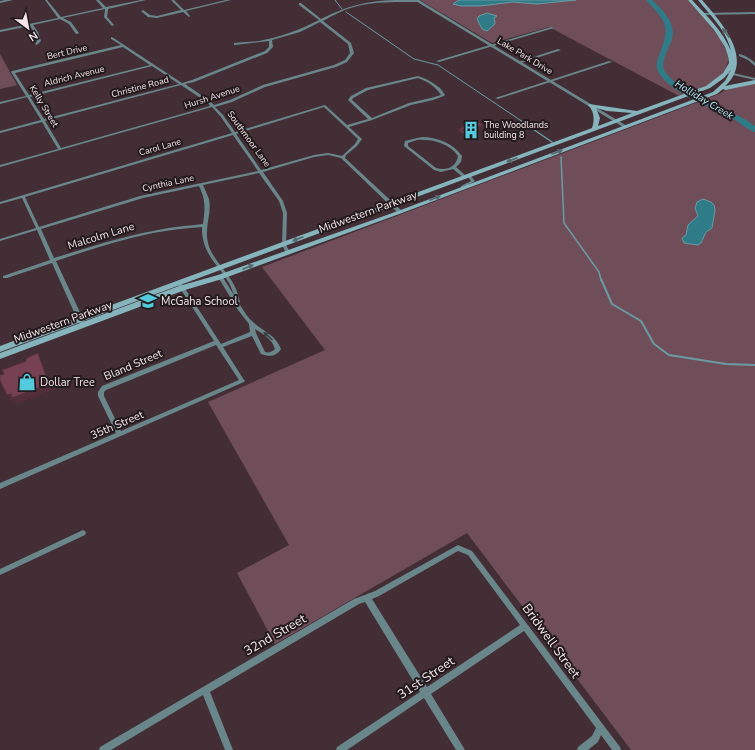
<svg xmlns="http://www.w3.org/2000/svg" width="755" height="750" font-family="'Nunito Sans',sans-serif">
	<rect width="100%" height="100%" fill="#432e35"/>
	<g fill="#704e59">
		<path d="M 420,0 L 688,0 C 699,13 725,40 728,56 C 729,67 722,76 713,82 C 703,89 690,92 679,96 L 549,27 L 492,43 Z"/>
		<polygon points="0,54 17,85 0,89"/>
		<polygon points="755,84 755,750 631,750 467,533 275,644 237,573 289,545 208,402 325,350 262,267 719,94 730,87"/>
	</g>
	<g fill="#2f7b87" stroke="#6a9ba4">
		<polygon points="459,0 576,0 537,4 513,2 480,6 461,6 453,4"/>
		<polygon points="487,13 497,16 494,18 495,24 487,31 482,29 477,19 479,16"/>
		<polygon points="703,199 711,202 714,205 715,210 712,228 706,232 701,243 698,245 684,243 682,238 686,235 688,225 698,216 695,208 697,202"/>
	</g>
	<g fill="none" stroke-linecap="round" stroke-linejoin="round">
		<g stroke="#6a9ba4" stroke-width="1">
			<polyline points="335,0 342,9"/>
			<polyline points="346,12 414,59 438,65 523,122"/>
		</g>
		<g stroke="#6a9ba4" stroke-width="1.5">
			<polyline points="521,121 552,142"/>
			<polyline points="561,157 564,223 599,272 601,280"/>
		</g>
		<polyline stroke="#6a9ba4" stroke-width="2" points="601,279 612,304 641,321 654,344 669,355 726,364 755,365"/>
		<path fill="#2f7b87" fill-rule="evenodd" d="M 646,0 L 652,0 C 661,8 673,20 673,33 C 673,45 657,62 666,73 C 683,95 724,107 748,121 L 755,126 L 755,132 C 747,130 739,122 732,118 C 714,108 661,89 657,68 C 656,62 659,56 661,50 C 672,24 662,18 646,0 Z"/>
		<g fill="#69868b" fill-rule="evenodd">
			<polygon points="45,0 47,0 61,17 103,8 96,0 99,0 106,7 141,0 146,0 108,9 108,10 107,17 114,25 112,26 104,17 105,10 105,9 63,18 71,22 79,33 77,34 76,34 69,24 60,19 33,25 38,32 41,41 37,45 35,44 37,41 34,32 30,26 0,32 0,30 58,18"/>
			<polygon points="171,0 174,0 184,10 226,0 231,0 186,11 190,16 189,17 183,12 157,18 148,17 141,11 143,10 150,15 157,16 181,10"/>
			<path d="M 395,0 L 419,0 L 420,1 L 419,2 C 397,2 375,1 354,7 C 343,10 333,15 323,21 L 351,43 L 354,53 L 347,62 L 336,67 L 265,87 L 232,102 L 215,107 L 223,115 L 235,132 L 325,105 L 347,125 L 368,119 L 349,101 L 348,100 L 351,96 L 366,88 L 418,76 L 426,79 L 433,83 L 440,88 L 445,95 L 444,96 L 433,100 L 411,105 L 372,120 L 349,127 L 362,139 L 357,146 L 346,155 L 345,158 L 402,211 L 402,213 L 398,213 L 341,158 L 328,155 L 314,157 L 263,172 L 283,201 L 287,213 L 286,245 L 290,252 L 288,253 L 286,253 L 282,245 L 283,213 L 279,201 L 259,173 L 203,185 C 205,190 207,194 209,199 C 212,214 204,228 208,243 C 211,256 222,266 229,277 C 235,285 238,293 240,302 L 239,303 C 243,310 247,317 253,322 C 263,331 276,335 281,349 C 276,357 269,357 261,354 L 252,336 L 223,347 L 244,380 L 245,381 L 244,382 L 0,489 L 0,483 L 116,433 L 98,396 L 98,392 L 102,386 L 214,341 L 178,285 L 178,284 L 182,284 L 221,344 L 250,332 L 249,324 L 238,310 L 218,277 L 220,275 L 222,276 L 234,295 C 226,268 201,259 202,227 C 186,228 170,230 153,233 C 120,240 88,250 56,261 L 85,323 L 82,325 L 79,323 L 52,263 L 7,278 L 3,278 L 3,276 L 50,260 L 37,230 L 0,241 L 0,239 L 36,228 L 22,198 L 0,204 L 0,202 L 232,133 L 221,117 L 212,107 L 0,167 L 0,165 L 58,149 L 42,122 L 0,133 L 0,131 L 41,120 L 27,97 L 0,104 L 0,102 L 26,96 L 11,72 L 12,71 L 121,45 L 111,39 L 111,37 L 112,37 L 182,83 L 192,80 L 265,51 L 269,47 L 269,41 L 235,45 L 234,45 L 234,43 C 242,42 251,42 259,41 C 280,37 300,30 319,20 L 299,5 L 299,3 L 301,3 L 321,19 C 347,6 366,1 395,0 ZM 320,22 L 348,44 L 350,53 L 345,60 L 334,65 L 263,85 L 230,100 L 214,105 L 210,101 L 185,84 L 194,82 L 267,53 L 273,47 L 272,40 L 300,32 ZM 123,47 L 150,65 L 29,95 L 15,73 ZM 152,66 L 179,84 L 44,119 L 30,97 ZM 418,78 C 427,81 435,86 441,95 L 431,98 L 409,103 L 372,118 L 352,100 L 353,98 L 368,90 ZM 181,85 L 208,103 L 210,106 L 61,148 L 45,121 ZM 324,107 L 358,139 L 355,144 L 342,156 L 328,153 L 314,155 L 261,170 L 236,134 ZM 233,135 L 258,171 L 140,196 L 39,227 L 25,197 ZM 199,186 C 206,200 205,209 203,224 C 186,226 170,227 153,231 C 120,237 87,248 54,258 L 41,229 L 143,198 ZM 255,329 C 263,334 272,339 275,349 C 272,352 269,353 265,352 L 256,333 ZM 216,345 L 239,380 L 121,431 L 104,396 L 104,392 L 106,390 Z"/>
			<polygon points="755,12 755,14 702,15 701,14 702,13"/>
			<polygon points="551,27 554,28 439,62 436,61"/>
			<polygon points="558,49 561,50 521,63 518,62"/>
			<path d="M 739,54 C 745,55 751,59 755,63 L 755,66 L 748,60 L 739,56 Z"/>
			<polygon points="609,61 612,62 498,99 495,98"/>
			<path d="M 423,137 C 438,138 453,143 462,156 L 461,162 L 456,167 L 466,176 L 466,178 L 464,178 L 453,169 L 441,172 L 434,170 L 404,146 L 405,141 L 417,138 ZM 417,140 C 432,139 449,143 458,156 C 456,167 447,171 436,168 L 408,146 L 408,143 Z"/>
			<polygon points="468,175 470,175 475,181 463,188 461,188 461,186 471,181 467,176"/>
			<polygon points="83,530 85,531 86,533 85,535 0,575 0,569"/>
			<path d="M 458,545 L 472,551 L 620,747 L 621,750 L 612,750 L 601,735 L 598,742 L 588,750 L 577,750 L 578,747 L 592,736 L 596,728 L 524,631 L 431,694 L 465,750 L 456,750 L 424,698 L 347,750 L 336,750 L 337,747 L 420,692 L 365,602 L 359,604 L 210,692 L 233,750 L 225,750 L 203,695 L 111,750 L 99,750 L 100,747 L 354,599 L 375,591 ZM 458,551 L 468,555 L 520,625 L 427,687 L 372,599 L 379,596 Z"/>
		</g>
		<g fill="#69868b" fill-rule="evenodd">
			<polygon points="5,0 13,0 0,3 0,1"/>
			<polygon points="414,0 419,0 627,126 623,127"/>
			<polygon points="724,71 755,78 755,80 724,73"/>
		</g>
		<path fill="#85b4bc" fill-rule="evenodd" d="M 688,0 L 692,0 C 706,15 723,31 731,51 C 727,31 710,15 698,0 L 702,0 C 721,22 755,59 725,86 L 755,80 L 755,84 L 725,90 L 723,89 L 717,94 L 402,213 L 222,279 L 185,290 L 0,359 L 0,353 L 179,286 L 218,275 L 398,211 L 713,92 L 725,81 L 731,70 L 724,78 L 710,88 L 0,352 L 0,346 L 592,128 C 595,119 594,111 588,105 L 589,104 L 637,111 L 706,86 L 723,73 L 729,63 L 728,56 L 725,47 L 714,30 ZM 596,108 L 607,111 L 632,113 L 598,126 L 600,118 Z"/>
	</g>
	<polygon fill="#653847" points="483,125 483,129 465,135 459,131 460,128"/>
	<g fill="#522e3a">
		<polygon points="483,125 483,129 465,135 465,131"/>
		<polygon points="38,353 41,360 53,390 16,404 14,400 11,401 7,395"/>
	</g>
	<g fill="#754153" stroke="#522e3a">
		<polygon points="477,121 483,125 465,131 460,128"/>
		<polygon points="38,353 49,384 12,398 11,394 7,395 0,381 0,375 4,374 2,370 26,361 26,358"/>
	</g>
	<defs><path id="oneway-solid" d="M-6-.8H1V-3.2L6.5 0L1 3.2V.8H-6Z"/></defs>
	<g fill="#54676c">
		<use href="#oneway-solid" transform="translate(726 33) rotate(-127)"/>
		<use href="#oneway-solid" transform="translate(557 152) rotate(-21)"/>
		<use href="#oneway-solid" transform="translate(512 160) rotate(159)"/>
		<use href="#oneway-solid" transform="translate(435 198) rotate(-21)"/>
		<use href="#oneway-solid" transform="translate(298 239) rotate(159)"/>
		<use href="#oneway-solid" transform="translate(248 267) rotate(-21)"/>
	</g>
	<use fill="#3c4044" href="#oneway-solid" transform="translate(268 336) rotate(-138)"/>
	<defs>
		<g id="building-bare" transform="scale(1.38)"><path d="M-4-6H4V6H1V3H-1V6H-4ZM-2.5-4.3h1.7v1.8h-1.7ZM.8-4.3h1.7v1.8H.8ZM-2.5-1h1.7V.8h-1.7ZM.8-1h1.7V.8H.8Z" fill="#54cadd" stroke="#231a1d" stroke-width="2.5" paint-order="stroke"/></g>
		<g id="school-bare" transform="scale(1.38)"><path d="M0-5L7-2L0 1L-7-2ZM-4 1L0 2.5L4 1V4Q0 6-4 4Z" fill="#54cadd" stroke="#231a1d" stroke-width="2.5" paint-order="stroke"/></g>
		<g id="shop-bare" transform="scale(1.38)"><path d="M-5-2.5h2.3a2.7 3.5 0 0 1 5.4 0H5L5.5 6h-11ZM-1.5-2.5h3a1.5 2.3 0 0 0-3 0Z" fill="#54cadd" stroke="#231a1d" stroke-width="2.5" paint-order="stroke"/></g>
	</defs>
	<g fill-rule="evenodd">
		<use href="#building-bare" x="471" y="130"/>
		<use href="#school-bare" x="148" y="301"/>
		<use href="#shop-bare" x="27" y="382"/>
	</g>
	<g text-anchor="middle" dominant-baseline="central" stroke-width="4" stroke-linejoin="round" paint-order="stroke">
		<g font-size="9" fill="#f3e5e9" stroke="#231a1d">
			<text transform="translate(67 52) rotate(-13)">Bert Drive</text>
			<text transform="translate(525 56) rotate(31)">Lake Park Drive</text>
			<text transform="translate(74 76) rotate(-14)">Aldrich Avenue</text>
			<text transform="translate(140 87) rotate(-15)">Christine Road</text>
			<text transform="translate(212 97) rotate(-18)">Hursh Avenue</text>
			<text transform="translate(44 106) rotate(59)">Kelly Street</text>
			<text transform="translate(249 139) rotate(54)">Southmoor Lane</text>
			<text transform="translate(160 147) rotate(-16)">Carol Lane</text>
			<text transform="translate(168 183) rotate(-12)">Cynthia Lane</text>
		</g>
		<g font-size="9" fill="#f3e5e9" stroke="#231a1d" text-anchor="start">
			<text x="484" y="125">The Woodlands<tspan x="484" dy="10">building 8</tspan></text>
		</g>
		<g font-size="10" font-style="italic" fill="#b0eef8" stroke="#231a1d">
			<text transform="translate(704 100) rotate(31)">Holliday Creek</text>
		</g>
		<g font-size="11" fill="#f3e5e9" stroke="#231a1d">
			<text transform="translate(368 212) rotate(-20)">Midwestern Parkway</text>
			<text transform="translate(101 236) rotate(-17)">Malcolm Lane</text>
			<text transform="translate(63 322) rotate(-20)">Midwestern Parkway</text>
			<text transform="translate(133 365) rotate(-23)">Bland Street</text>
			<text transform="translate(117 425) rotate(-23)">35th Street</text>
		</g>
		<g font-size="11" fill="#f3e5e9" stroke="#231a1d" text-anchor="start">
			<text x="161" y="301">McGaha School</text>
			<text x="40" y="382">Dollar Tree</text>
		</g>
		<g font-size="13" fill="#f3e5e9" stroke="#231a1d">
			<text transform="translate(275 635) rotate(-30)">32nd Street</text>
			<text transform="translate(551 641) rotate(54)">Bridwell Street</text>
			<text transform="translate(426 678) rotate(-34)">31st Street</text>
		</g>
	</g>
	<g transform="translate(28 28) rotate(148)" stroke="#231a1d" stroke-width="3" paint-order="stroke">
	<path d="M0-3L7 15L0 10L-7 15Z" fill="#f3e5e9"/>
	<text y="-6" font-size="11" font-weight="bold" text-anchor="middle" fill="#f3e5e9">N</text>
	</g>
</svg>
